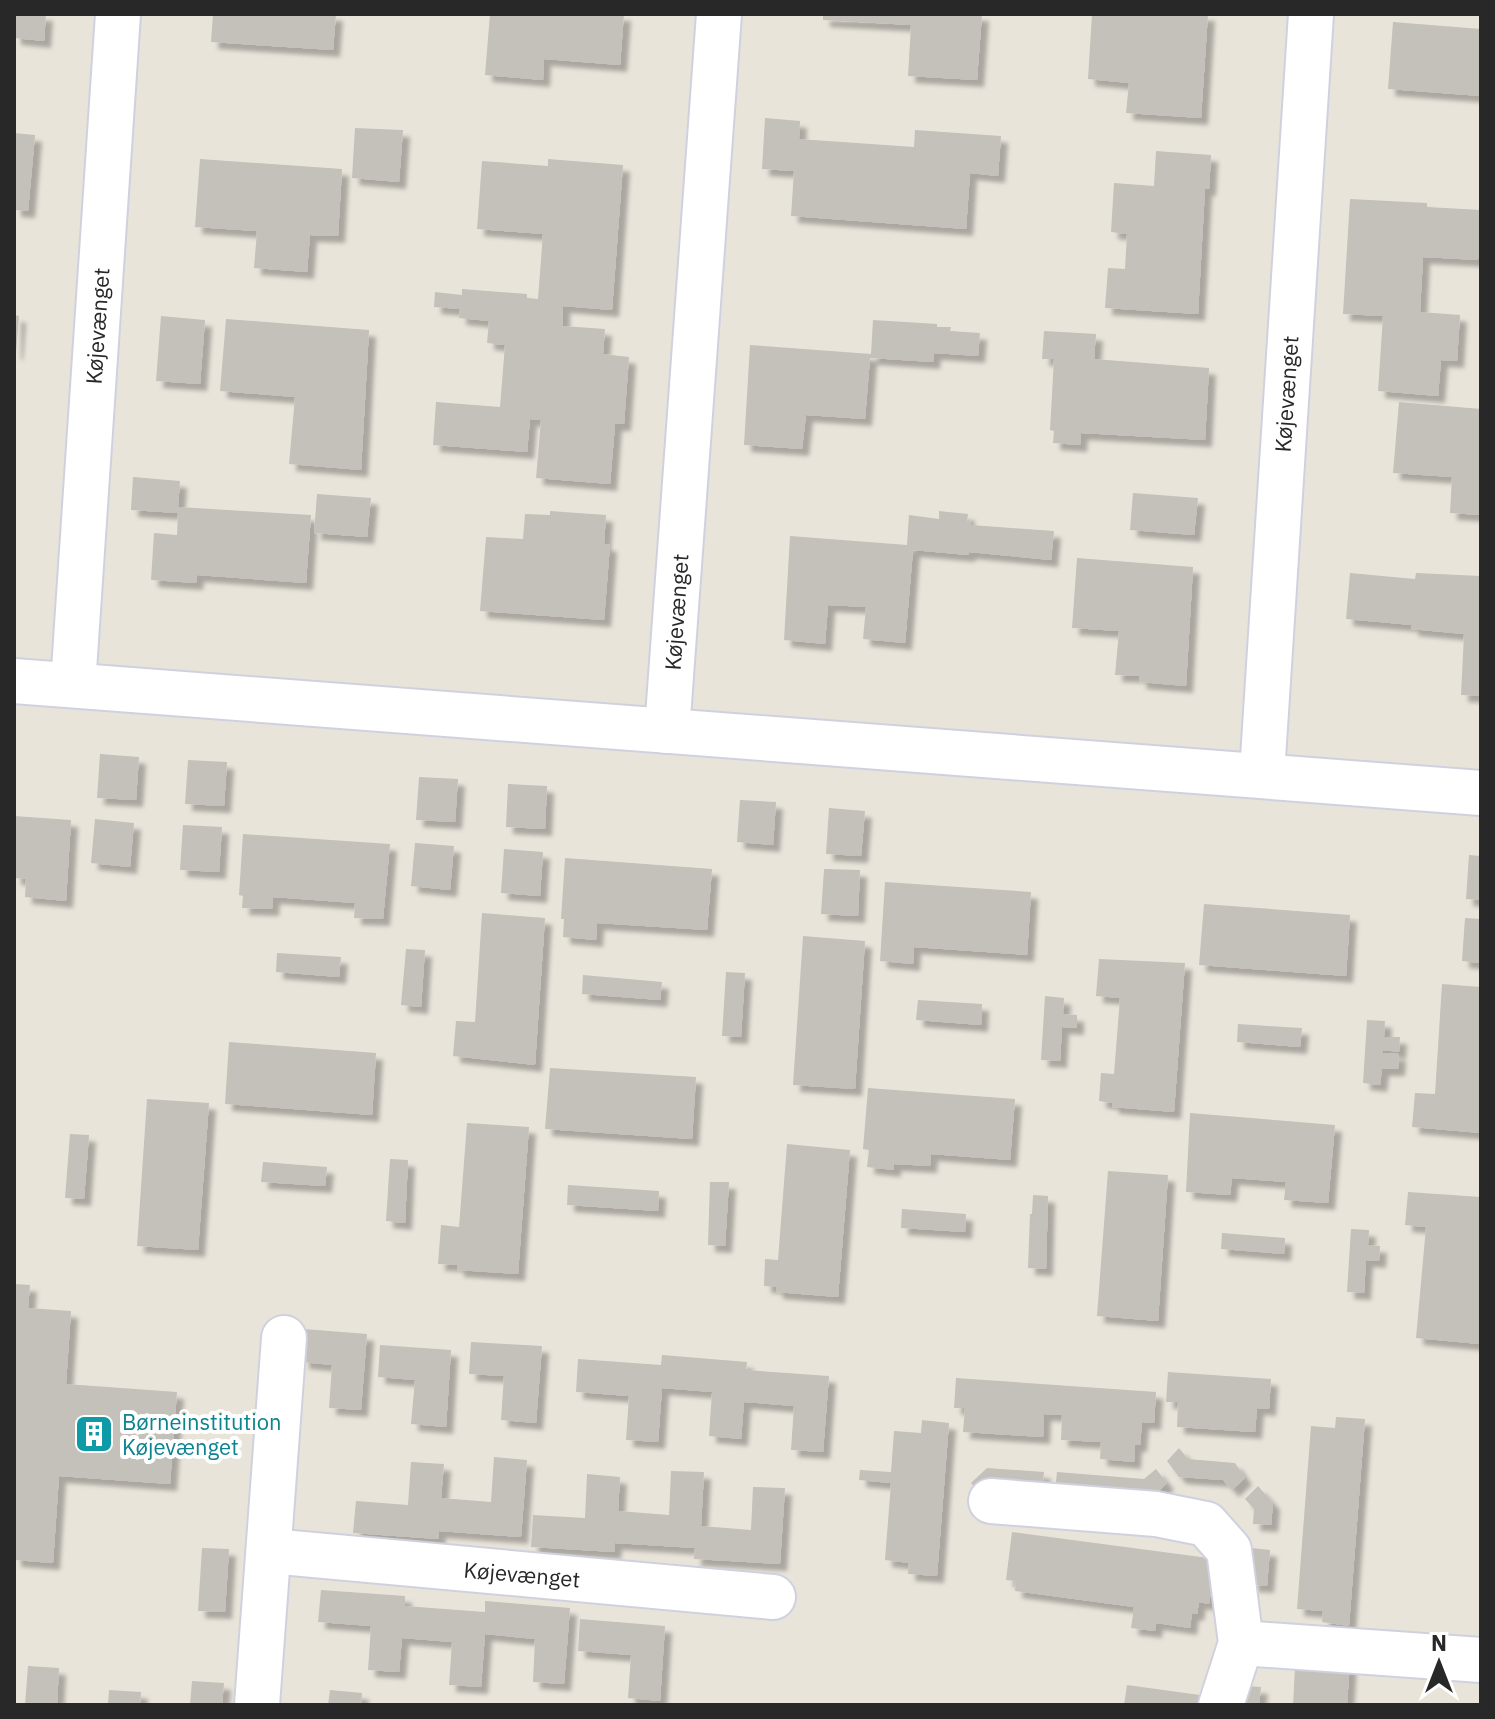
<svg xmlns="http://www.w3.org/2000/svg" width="1495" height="1719" font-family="'IBM Plex Sans',sans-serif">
	<defs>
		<filter id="shadow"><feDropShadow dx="7" dy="7" stdDeviation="2" flood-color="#0004"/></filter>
	</defs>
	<rect width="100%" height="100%" fill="#e9e4da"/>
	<g fill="#c4c0ba" filter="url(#shadow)">
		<polygon points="14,14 46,14 44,41 14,38"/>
		<polygon points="213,14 336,14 333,50 211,42"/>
		<polygon points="490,14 624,14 620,65 544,59 543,80 485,75"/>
		<polygon points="823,14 982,14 977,80 908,76 911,25 823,20"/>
		<polygon points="1092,14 1208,14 1201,118 1126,113 1129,83 1088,79"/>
		<polygon points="1393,22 1481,29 1481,96 1388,89"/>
		<polygon points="765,118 800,121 799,139 914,147 915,130 1001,136 998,176 970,173 966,229 791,216 794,171 762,169"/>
		<polygon points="355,128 403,130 399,182 352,178"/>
		<polygon points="14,133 35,135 28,211 14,210"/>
		<polygon points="1156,151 1211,155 1209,189 1205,189 1198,314 1105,308 1108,268 1125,269 1127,234 1111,232 1114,183 1154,186"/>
		<polygon points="200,159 342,169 338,236 310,235 307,272 254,268 257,231 195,227"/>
		<polygon points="548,159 623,165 612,310 563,306 563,326 605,329 603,354 629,357 624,424 615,424 610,484 536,478 541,420 530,419 527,452 433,445 436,402 500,407 505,345 487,343 489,321 459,318 460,309 434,307 435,292 462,295 462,289 527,294 527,298 538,299 543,234 477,229 482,161 548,166"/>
		<polygon points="1350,199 1427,203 1427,207 1481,210 1478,260 1423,257 1420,312 1460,315 1457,361 1441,360 1438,396 1378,391 1383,316 1343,314"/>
		<polygon points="14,315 19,316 16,353 14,353"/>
		<polygon points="161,316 205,320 200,384 156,381"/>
		<polygon points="226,319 369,330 361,470 289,464 295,397 220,391"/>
		<polygon points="873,320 937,324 937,327 951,327 950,331 980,333 978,356 934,353 933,362 870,358 865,419 806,415 802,449 744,445 750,345 871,354"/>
		<polygon points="1044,331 1096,334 1094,359 1209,368 1205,440 1081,433 1080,445 1053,443 1054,431 1050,430 1054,359 1042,359"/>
		<polygon points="1399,402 1481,409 1481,515 1450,513 1452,477 1393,473"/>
		<polygon points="133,477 180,481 178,507 311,515 306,583 197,575 196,583 151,580 154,533 177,535 178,513 131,510"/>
		<polygon points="1133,493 1198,498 1194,535 1130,530"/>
		<polygon points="317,494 371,498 367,537 314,533"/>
		<polygon points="550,511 606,515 604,544 610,545 604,620 480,611 486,537 523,539 525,514 550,515"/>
		<polygon points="939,511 968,514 967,521 971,522 971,525 1054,531 1051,560 969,552 968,555 913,550 905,643 863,639 866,607 828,605 825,644 784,640 790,536 907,545 909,515 939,519"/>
		<polygon points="1077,558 1193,567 1186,686 1139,682 1140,676 1115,675 1119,631 1072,628"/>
		<polygon points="1350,573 1415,579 1416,573 1481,576 1481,696 1461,695 1464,634 1411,629 1412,625 1346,619"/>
		<polygon points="100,754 139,757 136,800 97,798"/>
		<polygon points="188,760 227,762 224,806 185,804"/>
		<polygon points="419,777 458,779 455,822 416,820"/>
		<polygon points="508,784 547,786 545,829 506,827"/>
		<polygon points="740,800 776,802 773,845 737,842"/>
		<polygon points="829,808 865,811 861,856 826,854"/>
		<polygon points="14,816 71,820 66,901 25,897 26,879 14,878"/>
		<polygon points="95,819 134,823 130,867 91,863"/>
		<polygon points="183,825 222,827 219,872 180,870"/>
		<polygon points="243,834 390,844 383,919 354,918 355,903 273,897 272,909 242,908 243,896 239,895"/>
		<polygon points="415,843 454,846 450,890 411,886"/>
		<polygon points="504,849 543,852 540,896 501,893"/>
		<polygon points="1469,855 1481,856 1481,900 1466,899"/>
		<polygon points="565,858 712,869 707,930 597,923 596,940 563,937 564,919 561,919"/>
		<polygon points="824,869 860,870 858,916 821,914"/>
		<polygon points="885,882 1031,892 1027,955 914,947 913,964 880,961"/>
		<polygon points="1204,904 1350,915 1346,976 1199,965"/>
		<polygon points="482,913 545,918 535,1065 453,1056 456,1021 475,1022"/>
		<polygon points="1465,918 1481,919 1481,963 1462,961"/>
		<polygon points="803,936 865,941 855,1089 793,1085"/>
		<polygon points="406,949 425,950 421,1007 401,1005"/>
		<polygon points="277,953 341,957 339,977 276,972"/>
		<polygon points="1099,959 1185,963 1174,1112 1112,1107 1112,1103 1099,1101 1101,1073 1114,1074 1120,998 1096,996"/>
		<polygon points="726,972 745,973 741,1037 722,1036"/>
		<polygon points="583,975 662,982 660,1000 582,994"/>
		<polygon points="1442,984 1481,987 1481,1133 1412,1127 1415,1093 1435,1094"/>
		<polygon points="1045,996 1064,998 1063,1014 1077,1015 1077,1028 1062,1027 1060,1061 1041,1060"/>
		<polygon points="918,1000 982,1004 981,1025 916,1020"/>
		<polygon points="1367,1020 1385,1021 1384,1037 1400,1037 1399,1052 1383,1050 1383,1053 1399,1054 1398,1069 1382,1069 1380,1085 1363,1083"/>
		<polygon points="1238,1024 1302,1028 1300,1047 1237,1042"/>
		<polygon points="229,1042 376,1053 372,1115 225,1104"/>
		<polygon points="550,1068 696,1077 692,1139 545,1129"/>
		<polygon points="868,1088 1015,1099 1010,1160 931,1154 930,1166 894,1164 894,1170 867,1167 869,1150 863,1149"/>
		<polygon points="147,1099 209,1103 198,1250 137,1246"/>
		<polygon points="1190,1113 1335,1125 1328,1203 1284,1200 1286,1182 1232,1178 1230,1195 1186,1192"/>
		<polygon points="467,1123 529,1127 518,1274 457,1270 457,1265 438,1264 441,1225 459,1227"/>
		<polygon points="70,1134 89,1135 84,1199 65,1198"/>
		<polygon points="787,1144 850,1150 838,1297 776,1292 776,1287 764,1286 765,1259 778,1260"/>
		<polygon points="390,1159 408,1160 405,1223 386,1221"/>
		<polygon points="263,1162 327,1167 325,1186 261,1182"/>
		<polygon points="1108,1171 1168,1175 1158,1321 1097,1316"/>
		<polygon points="710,1182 729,1182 725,1246 708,1245"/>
		<polygon points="568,1185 659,1191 658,1211 567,1205"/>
		<polygon points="1408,1192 1481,1197 1479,1344 1416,1338 1426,1227 1405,1225"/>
		<polygon points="1033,1195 1048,1196 1046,1269 1028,1268 1030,1214 1032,1214"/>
		<polygon points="902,1209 966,1214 965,1232 901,1228"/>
		<polygon points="1351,1229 1369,1230 1368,1245 1380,1246 1379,1261 1366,1260 1364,1293 1347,1292"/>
		<polygon points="1222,1233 1285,1238 1284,1254 1221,1249"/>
		<polygon points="14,1284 30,1285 28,1308 71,1311 66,1384 177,1392 170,1484 59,1476 53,1563 14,1560"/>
		<polygon points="304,1329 367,1334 361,1410 329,1408 332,1365 302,1362"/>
		<polygon points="471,1342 542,1346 536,1423 501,1420 504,1376 469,1374"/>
		<polygon points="380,1345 451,1350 446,1427 411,1424 415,1380 378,1377"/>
		<polygon points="662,1355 747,1362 746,1370 829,1376 823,1452 791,1450 794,1406 744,1402 741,1439 709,1436 712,1392 662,1388 658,1442 626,1440 629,1396 576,1392 578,1359 661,1365"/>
		<polygon points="1168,1372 1271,1379 1269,1409 1257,1408 1255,1432 1177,1427 1178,1402 1166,1402"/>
		<polygon points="956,1378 1156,1392 1154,1423 1142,1422 1140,1445 1135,1445 1134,1462 1100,1459 1101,1442 1061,1440 1062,1415 1044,1414 1043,1437 963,1432 965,1408 954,1408"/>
		<polygon points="1336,1417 1365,1419 1349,1626 1322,1622 1323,1611 1297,1609 1311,1426 1335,1428"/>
		<polygon points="922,1420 949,1423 937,1576 908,1574 909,1563 885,1560 891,1483 859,1480 860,1470 891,1472 894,1431 921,1433"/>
		<polygon points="1179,1448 1188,1459 1235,1463 1245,1478 1232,1490 1223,1480 1179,1477 1167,1461"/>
		<polygon points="494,1457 527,1460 521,1537 439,1531 438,1539 353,1533 356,1501 408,1505 411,1462 444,1464 441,1498 491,1502"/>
		<polygon points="987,1468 1044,1472 1042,1490 981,1496 971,1483"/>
		<polygon points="1156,1469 1167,1483 1151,1499 1055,1491 1057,1472 1144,1479"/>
		<polygon points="671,1471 704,1472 701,1526 751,1530 753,1487 785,1488 780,1564 694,1559 695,1548 615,1543 614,1552 531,1547 533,1515 585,1518 587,1474 620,1477 618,1511 669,1515"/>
		<polygon points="1258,1486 1273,1503 1271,1525 1253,1524 1254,1509 1245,1499"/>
		<polygon points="1012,1532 1216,1559 1209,1604 1199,1602 1197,1614 1192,1613 1190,1628 1156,1623 1155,1631 1131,1628 1134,1607 1015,1591 1016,1581 1006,1580"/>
		<polygon points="202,1548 229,1549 225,1612 198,1611"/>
		<polygon points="1252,1548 1270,1550 1267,1586 1251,1585"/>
		<polygon points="321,1590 405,1596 405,1606 485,1612 485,1601 570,1608 564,1684 533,1682 535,1639 485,1634 481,1687 449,1685 452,1642 402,1638 399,1672 368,1670 371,1626 318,1622"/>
		<polygon points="580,1619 665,1626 660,1701 628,1698 631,1655 578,1651"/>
		<polygon points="1350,1661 1347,1705 1293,1705 1295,1668"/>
		<polygon points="28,1666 59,1668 57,1705 25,1705"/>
		<polygon points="192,1681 224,1683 222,1705 190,1705"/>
		<polygon points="1127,1685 1207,1696 1205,1705 1124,1705"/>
		<polygon points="1243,1686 1261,1687 1259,1705 1241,1705"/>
		<polygon points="109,1690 141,1692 140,1705 108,1705"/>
		<polygon points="330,1690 362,1693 361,1705 328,1705"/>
	</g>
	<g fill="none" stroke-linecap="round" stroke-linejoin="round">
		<g stroke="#d0d1df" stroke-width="48">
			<g id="street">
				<polyline points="14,681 1481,793"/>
				<polyline points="73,685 118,14"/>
				<polyline points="667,731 719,14"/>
				<polyline points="1262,774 1311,14"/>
				<polyline points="991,1501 1156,1514 1206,1524 1229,1550 1241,1643 1221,1705"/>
				<polyline points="270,1551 773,1597"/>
				<polyline points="1241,1643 1481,1660"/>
				<polyline points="257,1705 284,1338"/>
			</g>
		</g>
		<use href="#street" stroke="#fff" stroke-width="44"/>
	</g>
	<defs>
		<g id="building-square" transform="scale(2)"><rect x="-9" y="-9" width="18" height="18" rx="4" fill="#0f9aa8" stroke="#fff"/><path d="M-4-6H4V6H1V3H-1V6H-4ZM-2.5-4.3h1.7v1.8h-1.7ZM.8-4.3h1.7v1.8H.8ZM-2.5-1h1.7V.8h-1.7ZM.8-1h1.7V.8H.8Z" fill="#fff"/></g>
	</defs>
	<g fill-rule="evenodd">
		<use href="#building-square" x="94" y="1434"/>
	</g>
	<g text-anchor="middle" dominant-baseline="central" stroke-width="8" stroke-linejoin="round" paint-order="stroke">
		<g font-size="22" fill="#282828" stroke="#fff">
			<text transform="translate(97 326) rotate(-86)">Køjevænget</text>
			<text transform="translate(1286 394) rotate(-86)">Køjevænget</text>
			<text transform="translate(676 612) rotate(-86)">Køjevænget</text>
			<text transform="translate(522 1574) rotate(5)">Køjevænget</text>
		</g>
		<g font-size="22" fill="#0d838f" stroke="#fff" text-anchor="start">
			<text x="122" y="1421">Børneinstitution<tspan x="122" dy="25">Køjevænget</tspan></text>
		</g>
	</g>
	<rect width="1495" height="1719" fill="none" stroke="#282828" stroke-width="32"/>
	<g transform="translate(1439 1663)" stroke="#ffffff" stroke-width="6" paint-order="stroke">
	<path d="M0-6L14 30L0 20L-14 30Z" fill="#282828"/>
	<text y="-12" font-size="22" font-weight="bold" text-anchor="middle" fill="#282828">N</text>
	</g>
</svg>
